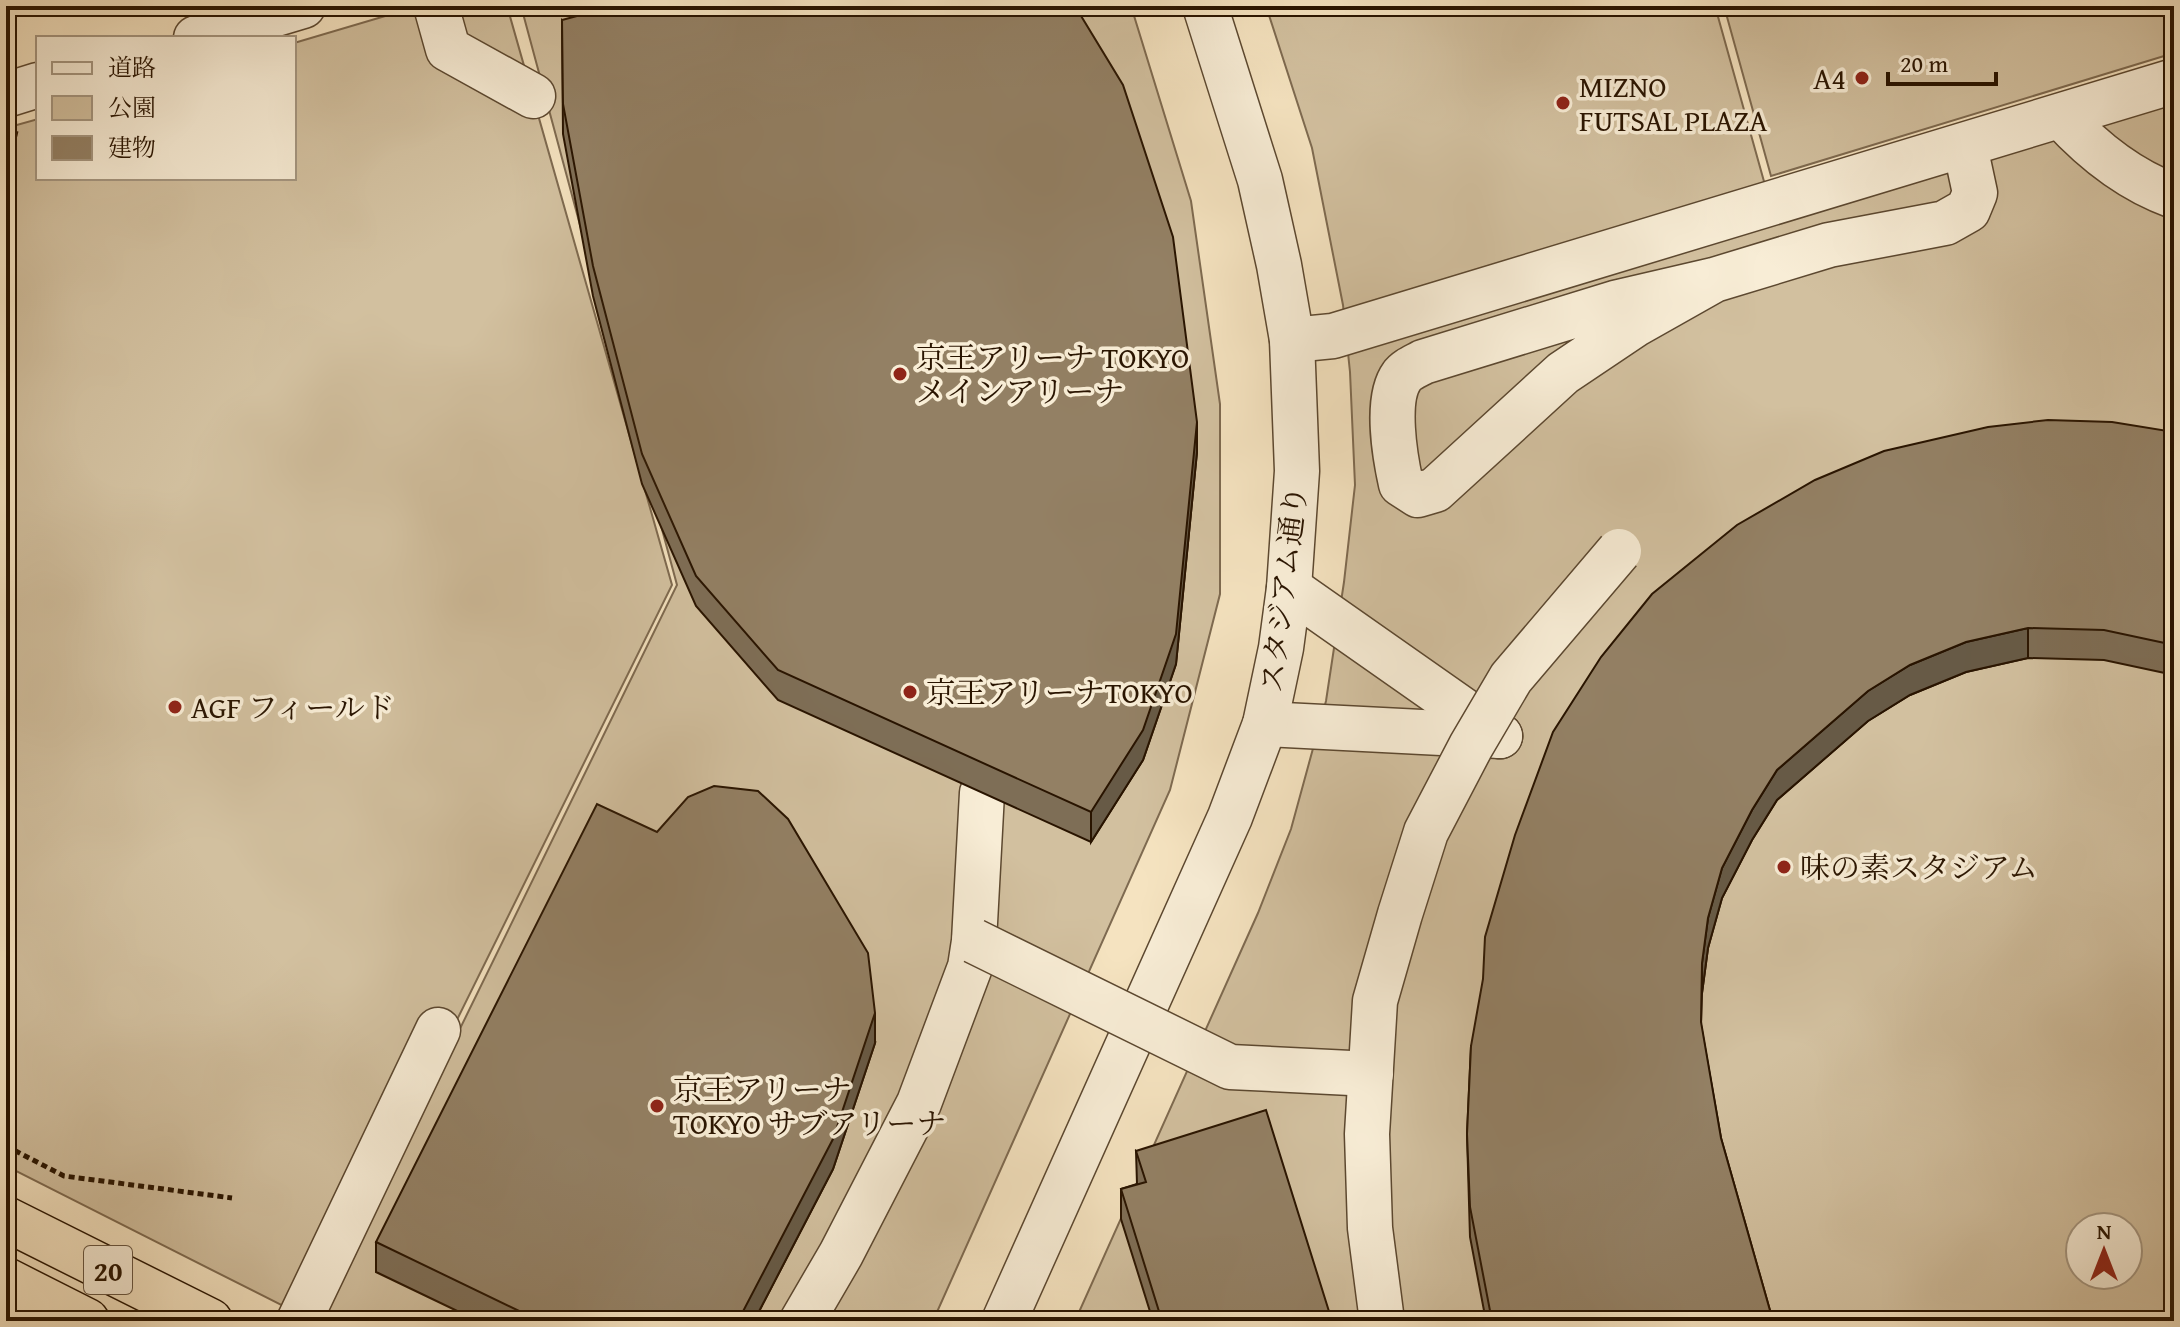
<svg xmlns="http://www.w3.org/2000/svg" width="2180" height="1327" font-family="'Gentium Book Plus','Noto Serif JP',serif">
	<rect width="100%" height="100%" fill="#f5e3c0"/>
	<filter id="stains"><feTurbulence type="fractalNoise" baseFrequency=".0025" numOctaves="4"/><feColorMatrix values="0 0 0 0 .2 0 0 0 0 .09 0 0 0 0 .02 0 0 0 .5 -.17"/></filter>
	<radialGradient id="worn" r=".72"><stop offset=".6" stop-color="#630" stop-opacity="0"/><stop offset="1" stop-color="#630" stop-opacity=".3"/></radialGradient>
	<g fill="#d2c09f" stroke="#7e6a50" stroke-width="2" fill-rule="evenodd">
		<polygon points="419,6 507,6 672,585 309,1319 6,1166 6,128 38,119 38,178 294,178 294,43"/>
		<polygon points="521,6 1131,6 1191,201 1220,404 1220,594 1170,790 933,1321 317,1321 677,585"/>
		<path d="M 1266,6 L 1715,6 L 1765,185 L 2174,69 L 2174,1321 L 1075,1321 L 1258,913 L 1291,829 L 1326,701 L 1344,582 L 1355,485 L 1350,372 L 1343,305 L 1312,148 ZM 2080,1227 L 2128,1227 L 2128,1275 L 2080,1275 Z"/>
		<polygon points="1724,6 2174,6 2174,53 1771,176"/>
	</g>
	<g fill="none" stroke-linecap="round" stroke-linejoin="round">
		<g stroke="#5c4830" stroke-width="47">
			<g id="minor">
				<polyline points="436,6 448,49 533,96"/>
				<polyline points="196,38 303,6"/>
				<polyline points="6,95 38,85"/>
				<path d="M 2061,116 C 2093,151 2129,180 2174,196"/>
				<path d="M 1714,280 L 1636,324 L 1563,373 L 1435,490 L 1418,495 L 1401,484 C 1395,457 1385,399 1402,376 C 1406,370 1416,366 1423,362 L 1615,303 L 1714,280 L 1829,245 L 1945,223 L 1968,210 L 1975,193 L 1969,165 L 1960,147"/>
				<polyline points="1292,340 1333,336 2174,81"/>
				<polyline points="1289,588 1500,736"/>
				<polyline points="1265,724 1500,736"/>
				<polyline points="299,1321 438,1030"/>
				<polyline points="802,1321 841,1254 919,1103 970,967 974,941 982,793"/>
				<polyline points="1004,1321 1230,817 1265,724 1281,648 1289,588 1297,471 1292,340 1279,265 1260,180 1205,6"/>
			</g>
		</g>
		<g stroke="#291400" stroke-width="47">
			<g id="highway">
				<polyline points="6,1219 210,1321"/>
				<polyline points="6,1280 87,1321"/>
			</g>
		</g>
		<g stroke="#291400" stroke-width="5" stroke-dasharray="6 4" stroke-linecap="butt">
			<polyline points="6,164 9,162 16,131"/>
			<polyline points="6,1146 64,1176 232,1198"/>
		</g>
		<use href="#minor" stroke="#f8edd6" stroke-width="44"/>
		<use href="#highway" stroke="#f5e3c0" stroke-width="44"/>
		<g stroke="#5c4830" stroke-width="47" stroke-linecap="butt">
			<g id="minor-bridge">
				<polyline points="974,941 1230,1067 1371,1074"/>
				<polyline points="1382,1321 1370,1228 1367,1134 1375,1001 1400,914 1426,832 1471,746 1511,678 1619,551"/>
			</g>
		</g>
		<use href="#minor-bridge" stroke="#f8edd6" stroke-width="44"/>
	</g>
	<g fill="#7e6e56" stroke="#291400" stroke-width="2">
		<polygon points="562,20 1197,452 1176,664 1143,760 1091,842 778,700 696,606 642,484 593,296 563,134"/>
		<polygon points="2174,432 2174,675 2104,660 2028,658 1966,672 1910,695 1868,721 1777,800 1752,840 1722,898 1708,948 1702,993 1701,1025 1721,1138 1773,1321 1486,1321 1470,1237 1467,1134 1471,1046"/>
		<polygon points="875,1043 833,1169 754,1321 478,1321 376,1272 376,1242"/>
		<polygon points="1136,1151 1332,1321 1153,1321 1121,1219 1121,1189 1137,1184"/>
	</g>
	<g fill="#675a46" stroke="#291400" stroke-width="2">
		<polygon points="1197,422 1197,452 1176,664 1143,760 1091,842 1091,812"/>
		<polygon points="2028,628 2028,658 1966,672 1910,695 1868,721 1777,800 1752,840 1722,898 1708,948 1702,993 1702,963 1708,918 1722,868 1752,810 1777,770 1868,691 1910,665 1966,642"/>
		<polygon points="875,1013 875,1043 833,1169 754,1321 738,1321"/>
	</g>
	<g fill="#938064" stroke="#291400" stroke-width="2">
		<polygon points="614,6 1075,6 1123,85 1173,237 1197,422 1176,634 1143,730 1091,812 778,670 696,576 642,454 593,266 563,104 562,20"/>
		<polygon points="2048,420 2112,422 2174,432 2174,645 2104,630 2028,628 1966,642 1910,665 1868,691 1777,770 1752,810 1722,868 1708,918 1702,963 1701,1022 1721,1138 1773,1321 1492,1321 1470,1207 1467,1134 1471,1046 1483,979 1485,937 1515,835 1553,732 1601,657 1652,594 1737,525 1815,480 1884,451 1988,427"/>
		<polygon points="714,786 758,791 788,819 868,953 875,1013 833,1139 738,1321 540,1321 376,1242 597,804 657,832 688,797"/>
		<polygon points="1266,1110 1332,1321 1162,1321 1121,1189 1146,1182 1136,1151"/>
	</g>
	<g fill="#8f2418" stroke="#f8edd6" stroke-width="3">
		<circle cx="1862" cy="78" r="8"/>
		<circle cx="1563" cy="103" r="8"/>
		<circle cx="900" cy="374" r="8"/>
		<circle cx="910" cy="692" r="8"/>
		<circle cx="175" cy="707" r="8"/>
		<circle cx="1784" cy="867" r="8"/>
		<circle cx="657" cy="1106" r="8"/>
	</g>
	<g text-anchor="middle" dominant-baseline="central" stroke-width="7" stroke-linejoin="round" paint-order="stroke">
		<rect fill="#f8edd6" stroke="#675540" stroke-width="2" x="84" y="1246" width="48" height="48" rx="6"/>
		<g font-size="28" font-weight="bold" fill="#291400">
			<text x="108" y="1270">20</text>
		</g>
		<g font-size="30" fill="#291400" stroke="#f8edd6" text-anchor="start">
			<text x="1846" y="78" text-anchor="end">A4</text>
			<text x="1579" y="86">MIZNO<tspan x="1579" dy="34">FUTSAL PLAZA</tspan></text>
			<text x="916" y="357">京王アリーナ TOKYO<tspan x="916" dy="34">メインアリーナ</tspan></text>
			<text x="926" y="692">京王アリーナTOKYO</text>
			<text x="191" y="707">AGF フィールド</text>
			<text x="1800" y="867">味の素スタジアム</text>
			<text x="673" y="1089">京王アリーナ<tspan x="673" dy="34">TOKYO サブアリーナ</tspan></text>
		</g>
		<g font-size="30" fill="#291400" stroke="#f8edd6">
			<text transform="translate(1283 589) rotate(-83)">スタジアム通り</text>
		</g>
	</g>
	<rect width="2180" height="1327" fill="none" stroke="#f5e3c0" stroke-width="32"/>
	<rect x="8" y="8" width="2164" height="1311" fill="none" stroke="#291400" stroke-width="4"/>
	<rect x="16" y="16" width="2148" height="1295" fill="none" stroke="#291400" stroke-width="2"/>
	<rect x="36" y="36" width="260" height="144" fill="#f8edd6" stroke="#a59680" stroke-width="2"/>
	<rect x="52" y="62" width="40" height="12" fill="#f8edd6" stroke="#a59680" stroke-width="2"/>
	<text x="108" y="76" font-size="24" fill="#291400">道路</text>
	<rect x="52" y="96" width="40" height="24" fill="#d2c09f" stroke="#a59680" stroke-width="2"/>
	<text x="108" y="116" font-size="24" fill="#291400">公園</text>
	<rect x="52" y="136" width="40" height="24" fill="#938064" stroke="#a59680" stroke-width="2"/>
	<text x="108" y="156" font-size="24" fill="#291400">建物</text>
	<g transform="translate(2104 1251)"><circle r="38" fill="#f8edd6" stroke="#a59680" stroke-width="2"/>
	<path d="M0-6L14 30L0 20L-14 30Z" fill="#8f2418"/>
	<text y="-12" font-size="22" font-weight="bold" text-anchor="middle" fill="#291400">N</text>
	</g>
	<path d="M1888 72v12h108v-12" fill="none" stroke="#291400" stroke-width="4"/>
	<text x="1900" y="72" font-size="24" fill="#291400" stroke="#f8edd6" stroke-width="6" paint-order="stroke">20 m</text>
	<rect width="100%" height="100%" filter="url(#stains)"/>
	<rect width="100%" height="100%" fill="url(#worn)"/>
</svg>
